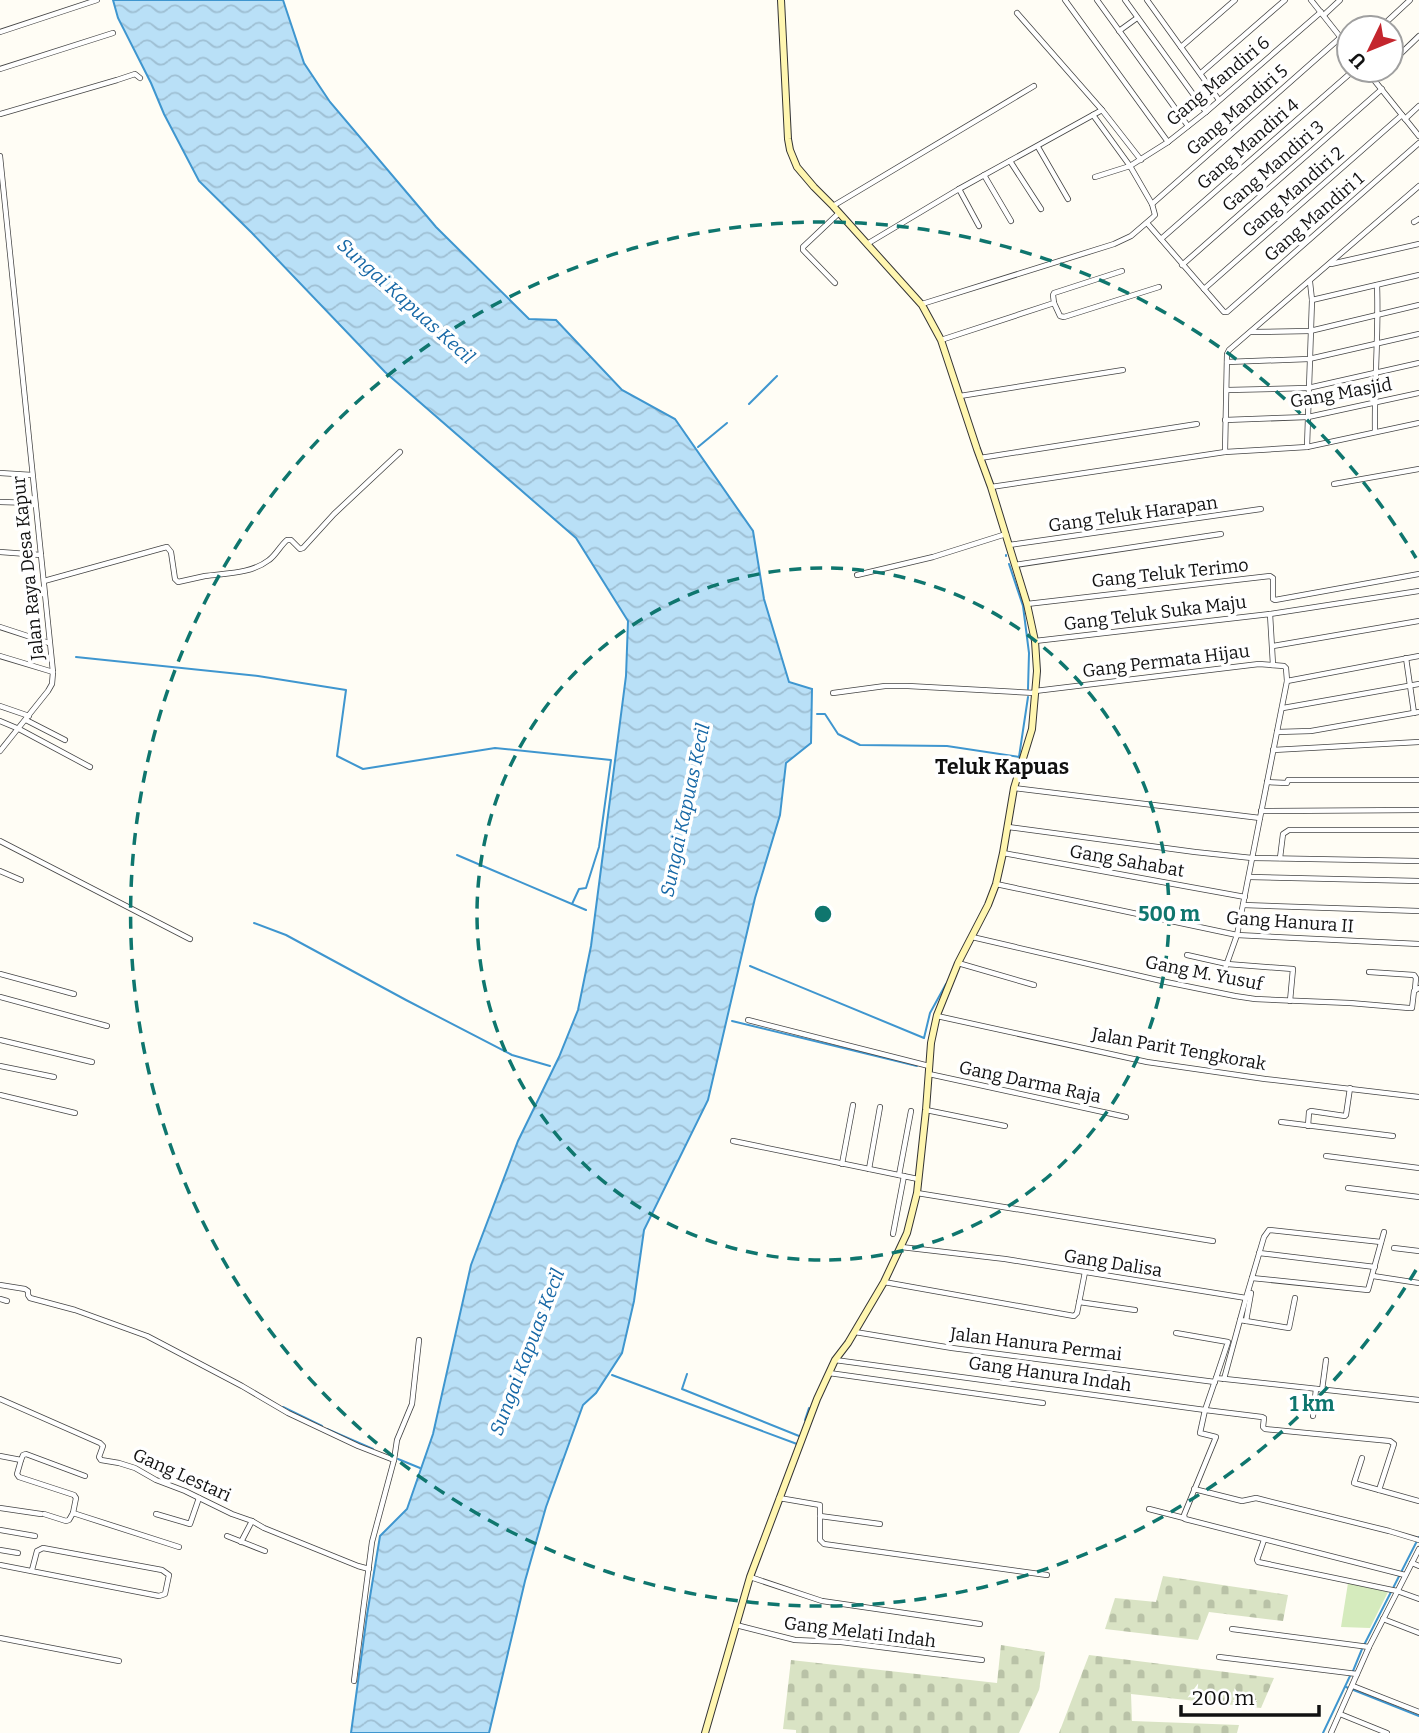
<svg xmlns="http://www.w3.org/2000/svg" width="1419" height="1733" font-family="Bitter,serif">
	<defs>
		<pattern id="cemetery-stones" width="16" height="16" patternUnits="userSpaceOnUse" patternTransform="scale(1.75)"><rect width="16" height="16" fill="#d9e3c4"/><path d="M2 7V4a2 2 0 0 1 4 0v3zM10 15v-3a2 2 0 0 1 4 0v3z" fill="#b9c2a7"/></pattern>
		<pattern id="water-waves" width="16" height="10" patternUnits="userSpaceOnUse" patternTransform="scale(1.75)"><rect width="16" height="10" fill="#b9e0f7"/><path d="M0 5q4-4 8 0t8 0" fill="none" stroke="#9ebfd3"/></pattern>
	</defs>
	<rect width="100%" height="100%" fill="#fffdf5"/>
	<polygon fill="#d5ebbd" points="1348,1583 1388,1592 1370,1628 1341,1627"/>
	<g fill="url(#cemetery-stones)">
		<polygon points="1163,1576 1288,1595 1283,1621 1209,1612 1198,1640 1105,1629 1115,1598 1156,1602"/>
		<polygon points="1001,1645 1045,1652 1039,1690 1019,1733 796,1733 796,1730 783,1729 791,1660 997,1683"/>
		<polygon points="1089,1655 1274,1678 1261,1708 1131,1694 1132,1721 1239,1725 1237,1733 1059,1733"/>
	</g>
	<polygon fill="url(#water-waves)" stroke="#3f96cf" stroke-width="2" points="113,0 283,0 304,63 330,102 436,227 529,319 556,320 622,390 675,419 753,531 764,599 789,682 812,689 811,743 786,763 780,815 755,898 708,1100 644,1230 634,1301 622,1353 596,1393 583,1405 546,1507 525,1581 489,1733 351,1733 367,1615 380,1536 407,1509 433,1434 471,1265 518,1141 559,1057 578,1010 591,946 626,676 628,621 576,538 385,372 252,233 199,181 164,114 151,83 118,18"/>
	<g fill="none" stroke-linecap="round" stroke-linejoin="round">
		<g stroke="#3f96cf" stroke-width="2">
			<polyline points="749,404 777,376"/>
			<polyline points="698,447 727,423"/>
			<polyline points="1006,555 1006,556"/>
			<polyline points="1009,564 1023,606 1029,653 1028,689"/>
			<polyline points="76,657 258,676 346,690 337,756 363,769 495,748 611,760 599,847 586,888 579,889 572,904"/>
			<polyline points="817,714 825,714 838,734 860,745 947,746 1019,757 1028,697"/>
			<polyline points="457,855 586,910"/>
			<polyline points="254,923 286,935 406,1000 512,1055 550,1066"/>
			<polyline points="750,966 924,1038 930,1013 946,984"/>
			<polyline points="732,1021 917,1066"/>
			<polyline points="687,1374 682,1389 799,1436"/>
			<polyline points="612,1375 797,1444"/>
			<polyline points="283,1407 322,1426"/>
			<polyline points="805,1420 809,1408"/>
			<polyline points="327,1429 373,1449"/>
			<polyline points="398,1459 420,1468"/>
			<polyline points="1353,1671 1362,1649 1419,1537"/>
			<polyline points="1346,1687 1419,1716"/>
			<polyline points="1323,1733 1350,1676"/>
		</g>
		<g stroke="#444" stroke-width="6">
			<g id="street">
				<polyline points="1065,0 1168,142"/>
				<polyline points="1097,0 1188,126"/>
				<polyline points="1125,0 1206,112"/>
				<polyline points="1147,0 1219,100"/>
				<polyline points="1311,0 1349,48"/>
				<polyline points="1017,13 1102,110 1141,160"/>
				<polyline points="1324,15 1340,0"/>
				<polyline points="1380,28 1410,0"/>
				<polyline points="1119,31 1137,18"/>
				<polyline points="0,32 97,0"/>
				<polyline points="1181,47 1235,0"/>
				<polyline points="1391,63 1419,36"/>
				<polyline points="0,69 113,33"/>
				<polyline points="1366,70 1419,136"/>
				<polyline points="1201,73 1285,0"/>
				<polyline points="1374,79 1384,70"/>
				<polyline points="0,114 117,80 135,74 140,78"/>
				<polyline points="1405,119 1419,106"/>
				<polyline points="1038,147 1068,199"/>
				<polyline points="0,156 53,672 52,684 48,691 0,751"/>
				<polyline points="1010,161 1041,209"/>
				<polyline points="984,175 1011,221"/>
				<polyline points="1095,177 1130,166 1168,142 1206,112 1321,12"/>
				<polyline points="959,189 979,226"/>
				<polyline points="1152,204 1341,37"/>
				<polyline points="833,206 1034,86"/>
				<polyline points="1414,222 1419,219"/>
				<polyline points="1147,223 1224,312 1227,312 1419,143"/>
				<polyline points="1161,239 1354,70"/>
				<polyline points="867,244 959,189 1102,110"/>
				<polyline points="1331,264 1419,244"/>
				<polyline points="1182,265 1382,89"/>
				<polyline points="835,283 803,250 803,247 839,213"/>
				<polyline points="1204,289 1402,115"/>
				<polyline points="1312,300 1419,275"/>
				<polyline points="1054,303 1060,316 1064,317 1159,287"/>
				<polyline points="922,304 1114,244 1131,236 1152,218 1155,215 1152,204 1130,166 1093,115"/>
				<polyline points="1251,332 1310,331 1419,305"/>
				<polyline points="941,340 1054,303 1053,295 1054,293 1122,271"/>
				<polyline points="1227,362 1309,359 1419,334"/>
				<polyline points="1227,390 1308,388 1419,363"/>
				<polyline points="960,396 1123,370"/>
				<polyline points="1225,420 1308,417 1419,393"/>
				<path d="M 1375,432 C 1374,383 1379,334 1377,285"/>
				<polyline points="1307,447 1312,300 1310,282"/>
				<polyline points="1225,452 1227,354 1229,350 1419,186"/>
				<polyline points="980,458 1197,424"/>
				<polyline points="0,473 32,475"/>
				<polyline points="1334,484 1419,469"/>
				<polyline points="991,487 1225,452 1307,447 1419,423"/>
				<polyline points="0,502 35,503"/>
				<polyline points="1009,545 1261,509"/>
				<polyline points="0,552 41,555"/>
				<polyline points="1015,565 1221,534"/>
				<polyline points="857,575 933,557 1006,534"/>
				<path d="M 44,581 L 163,548 L 167,547 L 171,552 L 175,579 L 178,582 C 187,580 196,578 205,576 C 226,573 251,574 269,560 C 276,555 280,546 287,540 L 291,540 L 300,549 L 303,548 L 334,514 L 400,452"/>
				<polyline points="1027,604 1270,576 1273,578 1273,599 1275,600 1419,574"/>
				<polyline points="1270,614 1419,591"/>
				<polyline points="0,627 49,643"/>
				<polyline points="1035,641 1270,614 1273,665"/>
				<polyline points="1273,646 1419,621"/>
				<polyline points="0,656 53,672"/>
				<polyline points="1406,658 1414,713"/>
				<polyline points="1035,691 1259,664 1284,666 1286,668 1287,681"/>
				<polyline points="833,693 885,686 908,686 1035,693"/>
				<polyline points="0,706 29,716"/>
				<polyline points="1283,708 1419,684"/>
				<polyline points="26,720 65,740"/>
				<polyline points="0,721 19,729 90,767"/>
				<polyline points="1277,732 1311,731 1419,712"/>
				<polyline points="1273,750 1419,742"/>
				<polyline points="1267,782 1287,783 1288,780 1419,780"/>
				<polyline points="1014,788 1260,818 1287,681 1419,656"/>
				<polyline points="1261,811 1419,810"/>
				<polyline points="1008,827 1195,852 1252,858 1419,861"/>
				<polyline points="0,841 190,939"/>
				<polyline points="1003,853 1245,897"/>
				<polyline points="1280,858 1283,834 1289,830 1419,830"/>
				<polyline points="0,871 21,880"/>
				<polyline points="1249,877 1419,881"/>
				<polyline points="996,884 1237,935 1419,944"/>
				<polyline points="1243,905 1419,911"/>
				<polyline points="972,937 1166,982 1235,996 1255,999 1350,1003 1409,1008 1412,1008 1414,991 1419,988"/>
				<polyline points="1187,955 1227,964 1293,969 1290,1001"/>
				<polyline points="958,963 1034,985"/>
				<polyline points="1369,972 1414,975 1416,978 1415,989"/>
				<polyline points="0,974 74,994"/>
				<polyline points="1222,977 1237,935 1260,818"/>
				<polyline points="0,997 107,1026"/>
				<polyline points="937,1016 1147,1062 1265,1079 1419,1097"/>
				<polyline points="748,1020 929,1066"/>
				<polyline points="0,1040 92,1062"/>
				<polyline points="0,1066 54,1077"/>
				<polyline points="929,1074 1126,1117"/>
				<polyline points="0,1095 75,1113"/>
				<polyline points="926,1110 1005,1126"/>
				<polyline points="1281,1122 1393,1136"/>
				<polyline points="1308,1126 1309,1112 1311,1111 1345,1116 1346,1115 1350,1088"/>
				<polyline points="733,1141 918,1179"/>
				<polyline points="1326,1156 1419,1168"/>
				<polyline points="842,1164 853,1105"/>
				<polyline points="869,1169 880,1107"/>
				<polyline points="899,1175 911,1111"/>
				<polyline points="1348,1188 1419,1197"/>
				<polyline points="917,1193 1213,1241"/>
				<polyline points="893,1234 904,1176"/>
				<polyline points="901,1247 1005,1259 1246,1298 1264,1237 1269,1230 1381,1242"/>
				<polyline points="1394,1248 1419,1251"/>
				<polyline points="1259,1253 1375,1267"/>
				<polyline points="1373,1276 1419,1283"/>
				<polyline points="1252,1278 1368,1290 1384,1232"/>
				<polyline points="884,1282 1074,1316 1077,1313 1085,1272"/>
				<polyline points="0,1285 25,1289 28,1291 28,1295 30,1298 75,1310 147,1336 242,1386 288,1413 358,1446 394,1460 372,1542 354,1681"/>
				<polyline points="0,1299 7,1301"/>
				<polyline points="1079,1302 1135,1310"/>
				<polyline points="1240,1320 1289,1328 1295,1298"/>
				<polyline points="1246,1321 1251,1293"/>
				<polyline points="855,1332 952,1348 1215,1382"/>
				<polyline points="1176,1333 1228,1342 1216,1378 1419,1400"/>
				<polyline points="835,1360 1205,1410 1262,1417 1264,1418 1263,1427 1265,1429 1390,1441 1394,1444 1379,1490"/>
				<polyline points="829,1373 1043,1403"/>
				<polyline points="1216,1378 1205,1410 1200,1433 1216,1437 1184,1515 1185,1519 1405,1575"/>
				<polyline points="1224,1379 1246,1298"/>
				<polyline points="1322,1390 1326,1360"/>
				<polyline points="0,1399 100,1443 103,1446 99,1457 101,1460 119,1463 135,1468 156,1480 185,1491 232,1514 252,1521 264,1528 358,1566 369,1569"/>
				<polyline points="1313,1416 1316,1389"/>
				<polyline points="0,1456 21,1460 23,1455 26,1454 85,1476"/>
				<polyline points="1362,1458 1354,1483 1419,1501"/>
				<polyline points="21,1460 17,1474 19,1477 74,1495 76,1498 73,1513 69,1520 66,1521 44,1514"/>
				<polyline points="394,1460 397,1440 412,1404 419,1340"/>
				<polyline points="1194,1489 1242,1501 1256,1498 1389,1531 1419,1540"/>
				<polyline points="779,1498 820,1505 820,1540 824,1544 1047,1575"/>
				<polyline points="0,1508 41,1514"/>
				<polyline points="1149,1509 1184,1518"/>
				<polyline points="73,1513 179,1547"/>
				<polyline points="156,1514 190,1524 199,1498"/>
				<polyline points="820,1516 880,1524"/>
				<polyline points="0,1530 35,1536"/>
				<polyline points="227,1536 265,1551"/>
				<polyline points="1264,1540 1257,1560 1258,1562 1397,1591 1419,1599"/>
				<polyline points="241,1542 252,1521"/>
				<polyline points="0,1550 18,1553"/>
				<polyline points="1412,1563 1419,1566"/>
				<polyline points="0,1565 159,1596 165,1594 169,1575 162,1570 43,1548 37,1551 32,1570"/>
				<polyline points="750,1577 822,1601 980,1624"/>
				<polyline points="1383,1619 1419,1633"/>
				<polyline points="736,1625 795,1640 841,1642 982,1660"/>
				<polyline points="1232,1629 1369,1647"/>
				<polyline points="0,1638 119,1661"/>
				<polyline points="1219,1657 1357,1674"/>
				<polyline points="1353,1686 1419,1712"/>
				<polyline points="1340,1714 1387,1733"/>
				<polyline points="1331,1733 1369,1647 1419,1549"/>
			</g>
		</g>
		<g stroke="#333" stroke-width="8">
			<polyline id="secondary" points="705,1733 750,1577 817,1399 835,1360 848,1343 884,1282 907,1233 917,1193 926,1110 931,1043 937,1015 958,963 988,905 996,884 1003,853 1014,788 1032,729 1037,671 1035,641 1027,604 991,487 977,449 941,340 922,305 833,206 814,187 797,167 790,150 788,139 781,0"/>
		</g>
		<use href="#street" stroke="#fff" stroke-width="4.5"/>
		<use href="#secondary" stroke="#fff6b0" stroke-width="6"/>
	</g>
	<g fill="none" stroke="#0f766e" stroke-width="3.5" stroke-dasharray="12 9">
		<circle cx="823" cy="914" r="346"/>
		<path d="M1416 1270A692 692 0 1 1 1416 558"/>
	</g>
	<g text-anchor="middle" dominant-baseline="central" stroke-width="7" stroke-linejoin="round" paint-order="stroke">
		<g font-size="18" fill="#111" stroke="#fff">
			<text transform="translate(1218 81) rotate(-40)">Gang Mandiri 6</text>
			<text transform="translate(1237 110) rotate(-41)">Gang Mandiri 5</text>
			<text transform="translate(1248 144) rotate(-41)">Gang Mandiri 4</text>
			<text transform="translate(1273 166) rotate(-41)">Gang Mandiri 3</text>
			<text transform="translate(1293 192) rotate(-41)">Gang Mandiri 2</text>
			<text transform="translate(1314 217) rotate(-41)">Gang Mandiri 1</text>
			<text transform="translate(1341 393) rotate(-10)">Gang Masjid</text>
			<text transform="translate(1133 514) rotate(-8)">Gang Teluk Harapan</text>
			<text transform="translate(28 568) rotate(-96)">Jalan Raya Desa Kapur</text>
			<text transform="translate(1170 573) rotate(-6)">Gang Teluk Terimo</text>
			<text transform="translate(1155 613) rotate(-7)">Gang Teluk Suka Maju</text>
			<text transform="translate(1166 661) rotate(-7)">Gang Permata Hijau</text>
			<text transform="translate(1127 861) rotate(10)">Gang Sahabat</text>
			<text transform="translate(1290 922) rotate(4)">Gang Hanura II</text>
			<text transform="translate(1204 973) rotate(11)">Gang M. Yusuf</text>
			<text transform="translate(1179 1049) rotate(10)">Jalan Parit Tengkorak</text>
			<text transform="translate(1030 1082) rotate(12)">Gang Darma Raja</text>
			<text transform="translate(1113 1263) rotate(9)">Gang Dalisa</text>
			<text transform="translate(1036 1344) rotate(7)">Jalan Hanura Permai</text>
			<text transform="translate(1050 1374) rotate(8)">Gang Hanura Indah</text>
			<text transform="translate(182 1475) rotate(24)">Gang Lestari</text>
			<text transform="translate(860 1632) rotate(7)">Gang Melati Indah</text>
		</g>
		<g font-size="19" font-style="italic" fill="#1768a6" stroke="#fff">
			<text transform="translate(406 301) rotate(42)">Sungai Kapuas Kecil</text>
			<text transform="translate(685 810) rotate(-78)">Sungai Kapuas Kecil</text>
			<text transform="translate(527 1352) rotate(-69)">Sungai Kapuas Kecil</text>
		</g>
		<g font-size="21" font-weight="bold" fill="#111" stroke="#fff">
			<text x="1002" y="767">Teluk Kapuas</text>
		</g>
	</g>
	<circle cx="823" cy="914" r="10" fill="#0f766e" stroke="#fff" stroke-width="3.5"/>
	<g font-size="21" text-anchor="middle" font-weight="bold" fill="#0f766e" stroke="#fff" stroke-width="7" stroke-linejoin="round" paint-order="stroke">
		<text x="1169" y="921">500 m</text>
		<text x="1312" y="1411">1 km</text>
	</g>
	<g transform="translate(1370 49) rotate(227)"><circle r="33" fill="#ffffff" stroke="#a0a0a0" stroke-width="2"/>
	<path d="M0-5L12 26L0 18L-12 26Z" fill="#c4262e"/>
	<text y="-10" font-size="19" font-weight="bold" text-anchor="middle" fill="#111111">U</text>
	</g>
	<path d="M1181 1705v10h138v-10" fill="none" stroke="#111111" stroke-width="3.5"/>
	<text x="1192" y="1705" font-size="21" fill="#111111" stroke="#ffffff" stroke-width="5" paint-order="stroke">200 m</text>
</svg>
